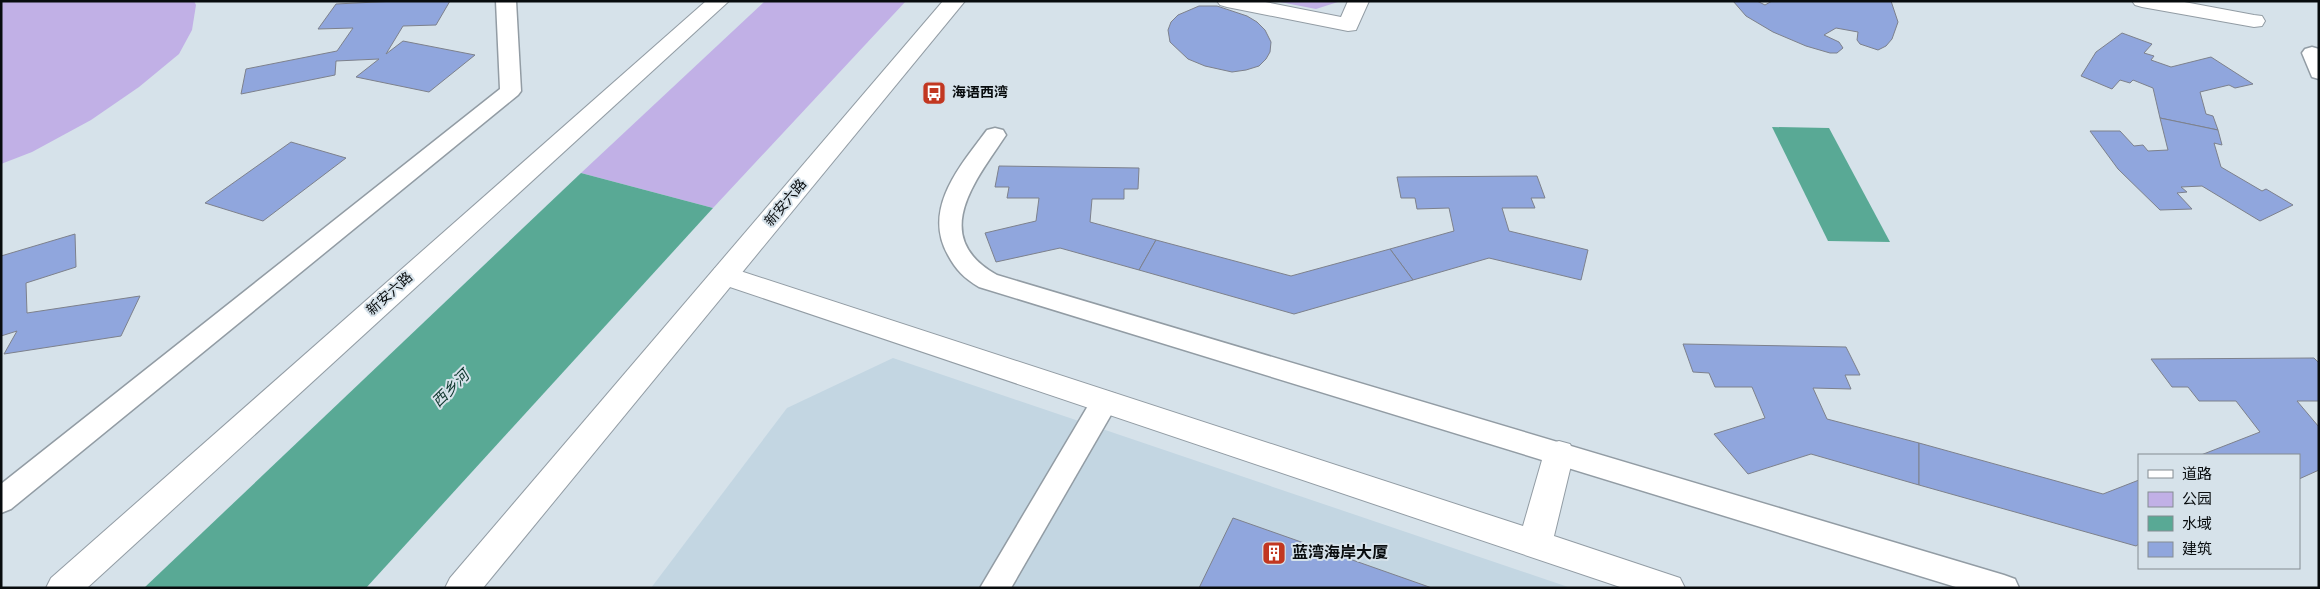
<svg xmlns="http://www.w3.org/2000/svg" width="2320" height="589" font-family="'Source Sans 3','Noto Sans SC',sans-serif">
	<rect width="100%" height="100%" fill="#d6e2ea"/>
	<polygon fill="#c3d6e2" points="893,358 1571,588 651,588 787,408"/>
	<g fill="#c1b0e6">
		<polygon points="1,1 194,1 196,5 192,30 179,54 139,87 91,120 32,152 1,164"/>
		<polygon points="765,1 906,1 713,208 581,173"/>
		<polygon points="1275,1 1341,1 1316,9"/>
	</g>
	<g fill="#59a995">
		<polygon points="1772,127 1829,128 1890,242 1828,241"/>
		<polygon points="581,173 713,208 366,588 144,588"/>
	</g>
	<g fill="#90a6dd" stroke="#7d818c">
		<polygon points="396,1 450,1 436,25 403,26 386,54 403,41 475,55 429,92 356,77 379,59 336,61 335,75 241,94 246,69 337,51 353,28 318,29 336,4"/>
		<polygon points="1733,1 1757,1 1765,5 1772,1 1891,1 1898,22 1892,39 1886,46 1878,50 1860,44 1857,40 1858,32 1836,28 1824,35 1839,42 1843,48 1837,53 1830,53 1806,46 1773,32 1746,16"/>
		<polygon points="1199,6 1217,6 1247,16 1257,22 1265,30 1271,42 1270,52 1266,59 1259,66 1246,70 1232,72 1205,66 1188,59 1170,42 1168,30 1171,22 1178,15"/>
		<polygon points="2122,33 2152,44 2144,53 2154,56 2151,60 2171,67 2211,57 2253,84 2235,88 2229,85 2200,92 2206,114 2213,116 2218,130 2160,118 2153,88 2133,80 2130,83 2120,80 2112,89 2081,76 2096,52"/>
		<polygon points="2160,118 2218,130 2222,145 2214,143 2221,167 2262,191 2266,189 2293,205 2260,221 2202,186 2181,187 2187,192 2177,193 2192,209 2160,210 2118,169 2090,131 2120,131 2134,146 2143,145 2148,151 2168,150"/>
		<polygon points="291,142 346,158 263,221 205,203"/>
		<polygon points="999,166 1139,168 1138,189 1124,189 1124,199 1092,199 1090,222 1156,240 1139,270 1060,248 996,262 985,233 1036,221 1039,198 1007,198 1009,187 995,187"/>
		<polygon points="1537,176 1545,198 1531,198 1535,208 1502,208 1509,231 1588,250 1581,280 1489,258 1413,280 1390,249 1454,231 1449,208 1417,209 1415,198 1401,198 1397,177"/>
		<polygon points="75,234 76,267 26,283 27,313 140,296 121,336 4,354 17,331 1,336 1,256"/>
		<polygon points="1156,240 1291,276 1390,249 1413,280 1294,314 1139,270"/>
		<polygon points="1683,344 1846,347 1860,375 1845,375 1851,389 1813,388 1827,419 1919,443 1919,485 1811,454 1748,474 1714,434 1765,418 1752,387 1715,387 1709,373 1693,372"/>
		<polygon points="2314,358 2319,363 2319,401 2297,401 2319,427 2319,470 2299,479 2299,455 2201,455 2260,432 2236,401 2199,401 2188,387 2172,387 2151,359"/>
		<polygon points="1919,443 2103,494 2139,480 2139,544 2136,546 1919,485"/>
		<polygon points="1233,518 1432,588 1199,588"/>
	</g>
	<g fill="none" stroke-linecap="round" stroke-linejoin="round">
		<g stroke="#929ca4" stroke-width="3">
			<g id="lane">
				<polygon points="496,1 516,1 521,91 518,95 11,509 1,513 1,484 500,89"/>
				<polygon points="2312,47 2319,49 2319,79 2312,77 2302,53 2305,49"/>
				<path d="M 995,128 L 1003,130 L 1006,135 C 976,180 928,237 997,275 L 2004,575 L 2015,579 L 2019,588 L 1959,588 L 979,287 C 964,278 956,270 948,255 C 922,209 960,166 987,130 Z"/>
				<polygon points="1105,391 1115,394 1119,401 1011,588 980,588 1095,394"/>
			</g>
		</g>
		<g stroke="#929ca4" stroke-width="2">
			<g id="street">
				<polygon points="1217,1 1260,1 1341,17 1348,1 1369,1 1356,30 1348,31 1227,7 1220,5"/>
				<polygon points="2132,1 2179,1 2254,15 2262,16 2265,21 2262,26 2254,27 2142,7 2135,5"/>
				<polygon points="725,266 1523,526 1544,453 1548,444 1559,441 1570,444 1574,453 1554,536 1680,578 1685,588 1623,588 715,282 711,275 715,268"/>
			</g>
		</g>
		<g stroke="#929ca4" stroke-width="2">
			<g id="primary">
				<polygon points="706,1 729,1 87,588 46,588 51,578"/>
				<polygon points="943,1 965,1 483,588 445,588 450,578"/>
			</g>
		</g>
		<use href="#lane" fill="#fff" fill-rule="evenodd"/>
		<use href="#street" fill="#fff" fill-rule="evenodd"/>
		<use href="#primary" fill="#fff" fill-rule="evenodd"/>
	</g>
	<defs>
		<g id="bus-square" transform="scale(1.25)"><rect x="-9" y="-9" width="18" height="18" rx="4" fill="#c23721" stroke="#d6e2ea"/><path d="M-5-6H5V4H4V6H2V4H-2V6H-4V4H-5ZM-3.5-4V0h7V-4ZM-3.5 1.2v1.5H-2V1.2ZM2 1.2v1.5H3.5V1.2Z" fill="#fff"/></g>
		<g id="building-square" transform="scale(1.25)"><rect x="-9" y="-9" width="18" height="18" rx="4" fill="#c23721" stroke="#d6e2ea"/><path d="M-4-6H4V6H1V3H-1V6H-4ZM-2.5-4.3h1.7v1.8h-1.7ZM.8-4.3h1.7v1.8H.8ZM-2.5-1h1.7V.8h-1.7ZM.8-1h1.7V.8H.8Z" fill="#fff"/></g>
	</defs>
	<g fill-rule="evenodd">
		<use href="#bus-square" x="934" y="93"/>
		<use href="#building-square" x="1274" y="553"/>
	</g>
	<g text-anchor="middle" dominant-baseline="central" stroke-width="4" stroke-linejoin="round" paint-order="stroke">
		<g font-size="14" font-weight="bold" fill="#080c0e" stroke="#d6e2ea" text-anchor="start">
			<text x="952" y="93">海语西湾</text>
		</g>
		<g font-size="14" fill="#080c0e" stroke="#d6e2ea">
			<text transform="translate(786 203) rotate(-50)">新安六路</text>
			<text transform="translate(390 294) rotate(-42)">新安六路</text>
		</g>
		<g font-size="15" font-style="italic" fill="#0e352c" stroke="#d6e2ea">
			<text transform="translate(451 389) rotate(-45)">西乡河</text>
		</g>
		<g font-size="16" font-weight="bold" fill="#080c0e" stroke="#d6e2ea" text-anchor="start">
			<text x="1292" y="553">蓝湾海岸大厦</text>
		</g>
	</g>
	<rect width="2320" height="589" fill="none" stroke="#080c0e" stroke-width="5"/>
	<rect x="2138" y="454" width="162" height="115" fill="#d6e2ea" stroke="#848c92"/>
	<rect x="2148" y="470" width="25" height="8" fill="#ffffff" stroke="#848c92"/>
	<text x="2182" y="479" font-size="15" fill="#080c0e">道路</text>
	<rect x="2148" y="492" width="25" height="15" fill="#c1b0e6" stroke="#848c92"/>
	<text x="2182" y="504" font-size="15" fill="#080c0e">公园</text>
	<rect x="2148" y="516" width="25" height="15" fill="#59a995" stroke="#848c92"/>
	<text x="2182" y="529" font-size="15" fill="#080c0e">水域</text>
	<rect x="2148" y="542" width="25" height="15" fill="#90a6dd" stroke="#848c92"/>
	<text x="2182" y="554" font-size="15" fill="#080c0e">建筑</text>
</svg>
